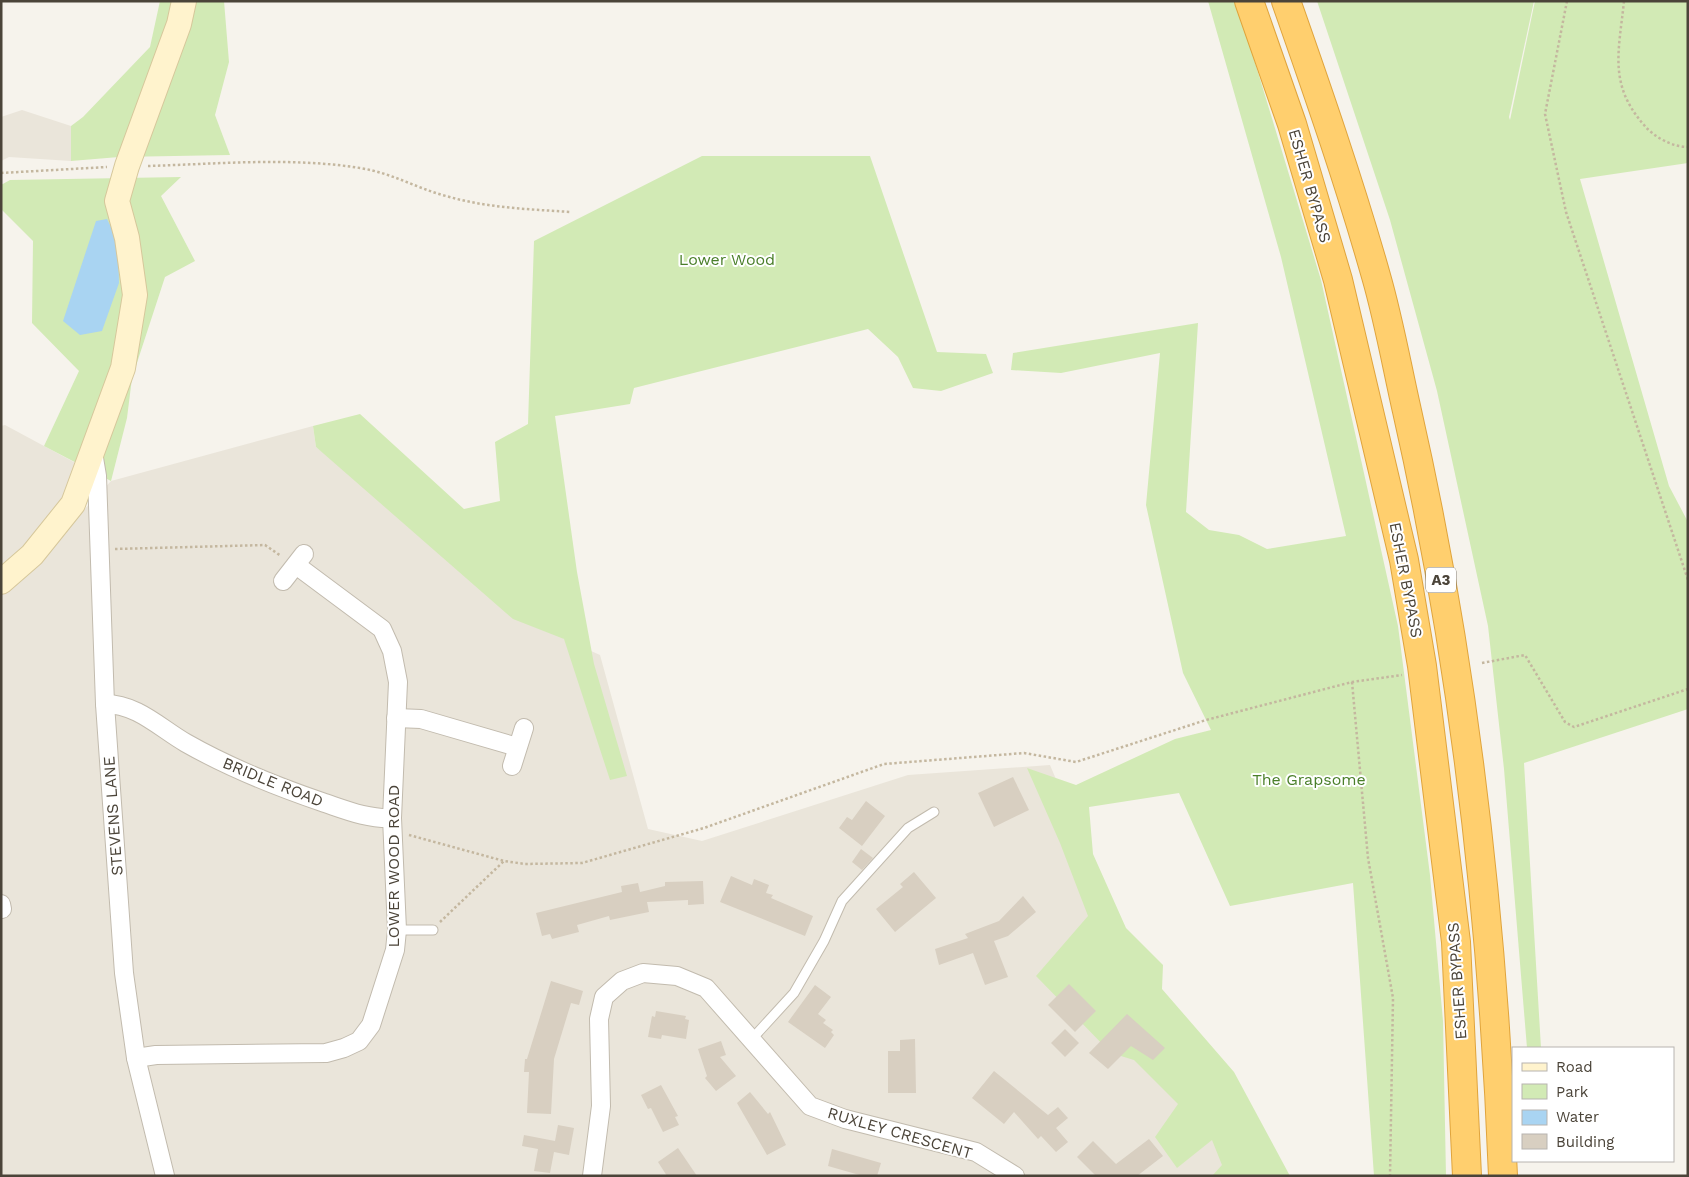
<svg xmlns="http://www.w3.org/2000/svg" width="1689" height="1177" font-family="'Work Sans',sans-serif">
	<rect width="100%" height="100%" fill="#f6f3ec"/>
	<g fill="#eae5da">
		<polygon points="22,110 71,126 71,161 9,157 1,161 1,117"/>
		<polygon points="5,425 83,467 66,501 1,571 1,426"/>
		<polygon points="313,426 316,447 564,639 600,655 648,829 702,841 908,775 1050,765 1112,912 1274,1176 1,1176 1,591 40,557 111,481"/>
	</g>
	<g fill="#d2eab5">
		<polygon points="160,1 224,1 229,62 215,115 230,155 119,157 71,161 71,126 83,117 150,47"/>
		<polygon points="1208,1 1234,1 1247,36 1321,280 1398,626 1430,875 1443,1021 1446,1176 1374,1176 1353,883 1230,906 1179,793 1089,807 1093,854 1126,928 1163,965 1162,989 1234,1072 1290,1176 1212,1176 1222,1165 1212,1140 1177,1168 1155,1137 1178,1104 1134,1060 1111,1053 1036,976 1088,916 1060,843 1027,768 1076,785 1175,739 1211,730 1183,673 1146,505 1160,353 1061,373 1011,370 1013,353 1198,323 1186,512 1209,530 1239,535 1267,549 1346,536 1281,257"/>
		<polygon points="1317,1 1534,1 1509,117 1510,120 1535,1 1688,1 1688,163 1580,179 1669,486 1688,522 1688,709 1524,763 1541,1048 1527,1048 1504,769 1488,626 1437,391 1390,220"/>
		<polygon points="702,156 870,156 937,352 986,354 993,373 941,391 913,388 898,357 868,329 634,388 630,404 555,416 577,572 594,664 627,776 610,780 564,639 513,619 316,447 313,426 360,414 464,509 500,501 495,442 528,424 534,241"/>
		<polygon points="181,177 161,196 195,261 165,277 132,378 127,418 111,481 44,446 79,371 32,323 33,241 1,209 1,185 10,180"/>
	</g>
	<polygon fill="#a9d4f2" points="107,219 118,241 119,283 102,331 80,335 63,321 96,221"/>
	<g fill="#d8cfc1">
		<polygon points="1013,777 1029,810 994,827 978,793"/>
		<polygon points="866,801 885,816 862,846 839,828 847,817 852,820"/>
		<polygon points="861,849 873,858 862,870 852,862"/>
		<polygon points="914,872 936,898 895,932 876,909 903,887 900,884"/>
		<polygon points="731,876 752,885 754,879 769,885 766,893 773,895 771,898 813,916 805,936 720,902"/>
		<polygon points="703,881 704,904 688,905 688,900 647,902 649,912 610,920 609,916 577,925 579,932 552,939 550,934 542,936 536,913 622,892 621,886 638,883 640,892 665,886 665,882"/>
		<polygon points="1023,896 1036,912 1008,936 994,941 1008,977 985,985 973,953 939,965 935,949 968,938 965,934 999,921"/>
		<polygon points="551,981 583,991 579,1005 571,1003 554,1059 551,1114 527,1113 529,1072 524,1072 525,1059 527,1059"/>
		<polygon points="1069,984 1096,1011 1075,1032 1048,1005"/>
		<polygon points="815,985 831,997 818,1014 826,1020 823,1023 833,1030 831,1032 834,1035 825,1048 788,1022"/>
		<polygon points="656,1011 686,1016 685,1019 689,1020 686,1039 662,1035 661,1039 648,1037 652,1016 655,1017"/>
		<polygon points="1127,1014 1165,1048 1153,1060 1131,1046 1108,1069 1089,1053"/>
		<polygon points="1065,1029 1079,1043 1065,1057 1051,1043"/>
		<polygon points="915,1039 916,1093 888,1093 888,1051 900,1051 900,1040"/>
		<polygon points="721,1041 726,1055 720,1057 736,1076 716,1091 705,1078 707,1076 698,1049"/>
		<polygon points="994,1071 1048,1115 1058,1107 1068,1118 1056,1128 1068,1142 1056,1152 1041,1136 1038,1139 1014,1112 1004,1124 972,1098"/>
		<polygon points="661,1085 678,1116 675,1117 679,1125 663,1132 651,1108 648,1109 641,1095"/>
		<polygon points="750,1092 768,1114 770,1112 786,1145 767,1155 737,1103"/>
		<polygon points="558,1125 574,1128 569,1155 554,1152 550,1173 534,1171 538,1149 522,1146 524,1135 555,1141"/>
		<polygon points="1149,1139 1163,1156 1137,1176 1096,1176 1077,1157 1093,1141 1116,1164"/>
		<polygon points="678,1148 697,1176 667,1176 658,1162"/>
		<polygon points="832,1149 881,1163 877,1176 863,1176 828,1166"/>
	</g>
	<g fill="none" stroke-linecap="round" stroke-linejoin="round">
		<g stroke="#c2bbae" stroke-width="11">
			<g id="lane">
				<polyline points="397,930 433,930"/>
				<polyline points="751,1040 794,993 824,941 842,901 908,828 934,812"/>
			</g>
		</g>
		<g stroke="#c2bbae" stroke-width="20">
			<g id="street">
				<polyline points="93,452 97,476 105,704 124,973 136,1058 165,1176"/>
				<polyline points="283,581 304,554"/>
				<path d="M 105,704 C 137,704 160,728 186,743 C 230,768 275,786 322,802 C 346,810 367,819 392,818"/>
				<polyline points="396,718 421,719 517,747"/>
				<polyline points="512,766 524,728"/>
				<polyline points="1,904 2,909"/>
				<polyline points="136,1058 156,1055 326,1053 344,1048 359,1041 371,1025 395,950 397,930 392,818 398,682 392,651 382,629 296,565"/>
				<polyline points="592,1176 601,1106 599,1019 604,997 622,981 643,973 677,976 706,988 810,1106 845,1119 976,1152 1015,1176"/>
			</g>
		</g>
		<g stroke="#d6c79b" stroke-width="26">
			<polyline id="secondary" points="1,582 32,555 73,504 123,368 135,295 127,238 117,201 127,166 179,24 184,1"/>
		</g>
		<g stroke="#e0a43c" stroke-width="30">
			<g id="highway">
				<polyline points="1249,1 1292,124 1338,280 1404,560 1422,666 1456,942 1467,1176"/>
				<path d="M 1286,1 C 1318,92 1350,184 1376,276 C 1389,321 1397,367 1407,411 C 1464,662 1493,919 1503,1176"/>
			</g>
		</g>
		<g stroke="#c4b79f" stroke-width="2.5" stroke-dasharray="2.5 2.5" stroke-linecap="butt">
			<polyline points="1567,1 1545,114 1566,212 1688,580"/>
			<path d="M 1624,1 C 1619,51 1608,84 1644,125 C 1654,137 1672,147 1688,147"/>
			<path d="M 148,166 C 217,164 291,157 360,168 C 392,173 416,188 446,196 C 487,208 528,209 570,212"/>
			<polyline points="1,173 107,167"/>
			<polyline points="115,549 265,545 281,556"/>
			<polyline points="1482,663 1525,655 1565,722 1574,727 1688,689"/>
			<polyline points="1352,682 1368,858 1393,998 1390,1176"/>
			<polyline points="409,835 504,861 525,864 582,863 704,828 884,764 1024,753 1076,762 1206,720 1352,682 1402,675"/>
			<polyline points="440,922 504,861"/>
		</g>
		<use href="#lane" stroke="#fff" stroke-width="9"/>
		<use href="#street" stroke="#fff" stroke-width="18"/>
		<use href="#secondary" stroke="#fff3cd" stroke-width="24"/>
		<use href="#highway" stroke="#ffcf6e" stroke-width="28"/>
	</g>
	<g text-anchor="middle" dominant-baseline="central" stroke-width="4" stroke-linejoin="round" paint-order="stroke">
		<rect fill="#fff" stroke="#817c74" stroke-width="1" x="1426" y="567.5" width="30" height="25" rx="4"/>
		<g font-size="15" font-weight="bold" fill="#4b4439">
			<text x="1441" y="580">A3</text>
		</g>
		<g font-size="16" fill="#4b4439" stroke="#fff">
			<text transform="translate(1310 186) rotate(74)">ESHER BYPASS</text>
			<text transform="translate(1406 580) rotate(79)">ESHER BYPASS</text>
			<text transform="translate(273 782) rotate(22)">BRIDLE ROAD</text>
			<text transform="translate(113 816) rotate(-94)">STEVENS LANE</text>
			<text transform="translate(393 866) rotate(-90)">LOWER WOOD ROAD</text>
			<text transform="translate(1457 981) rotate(-94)">ESHER BYPASS</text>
			<text transform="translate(900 1133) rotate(16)">RUXLEY CRESCENT</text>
		</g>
		<g font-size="16" fill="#4a7f2a" stroke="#fff">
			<text x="727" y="259">Lower Wood</text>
			<text x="1309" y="779">The Grapsome</text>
		</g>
	</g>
	<rect width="1689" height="1177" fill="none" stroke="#4b4439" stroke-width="5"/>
	<rect x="1512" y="1047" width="162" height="115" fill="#ffffff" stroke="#b7b4b0"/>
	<rect x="1522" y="1063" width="25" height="8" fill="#fff3cd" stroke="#b7b4b0"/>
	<text x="1556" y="1072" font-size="15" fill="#4b4439">Road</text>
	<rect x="1522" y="1084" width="25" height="15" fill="#d2eab5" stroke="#b7b4b0"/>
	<text x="1556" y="1097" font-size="15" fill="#4b4439">Park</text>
	<rect x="1522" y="1110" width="25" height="15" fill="#a9d4f2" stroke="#b7b4b0"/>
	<text x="1556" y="1122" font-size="15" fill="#4b4439">Water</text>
	<rect x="1522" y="1134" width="25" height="15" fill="#d8cfc1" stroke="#b7b4b0"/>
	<text x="1556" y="1147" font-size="15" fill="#4b4439">Building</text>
</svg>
